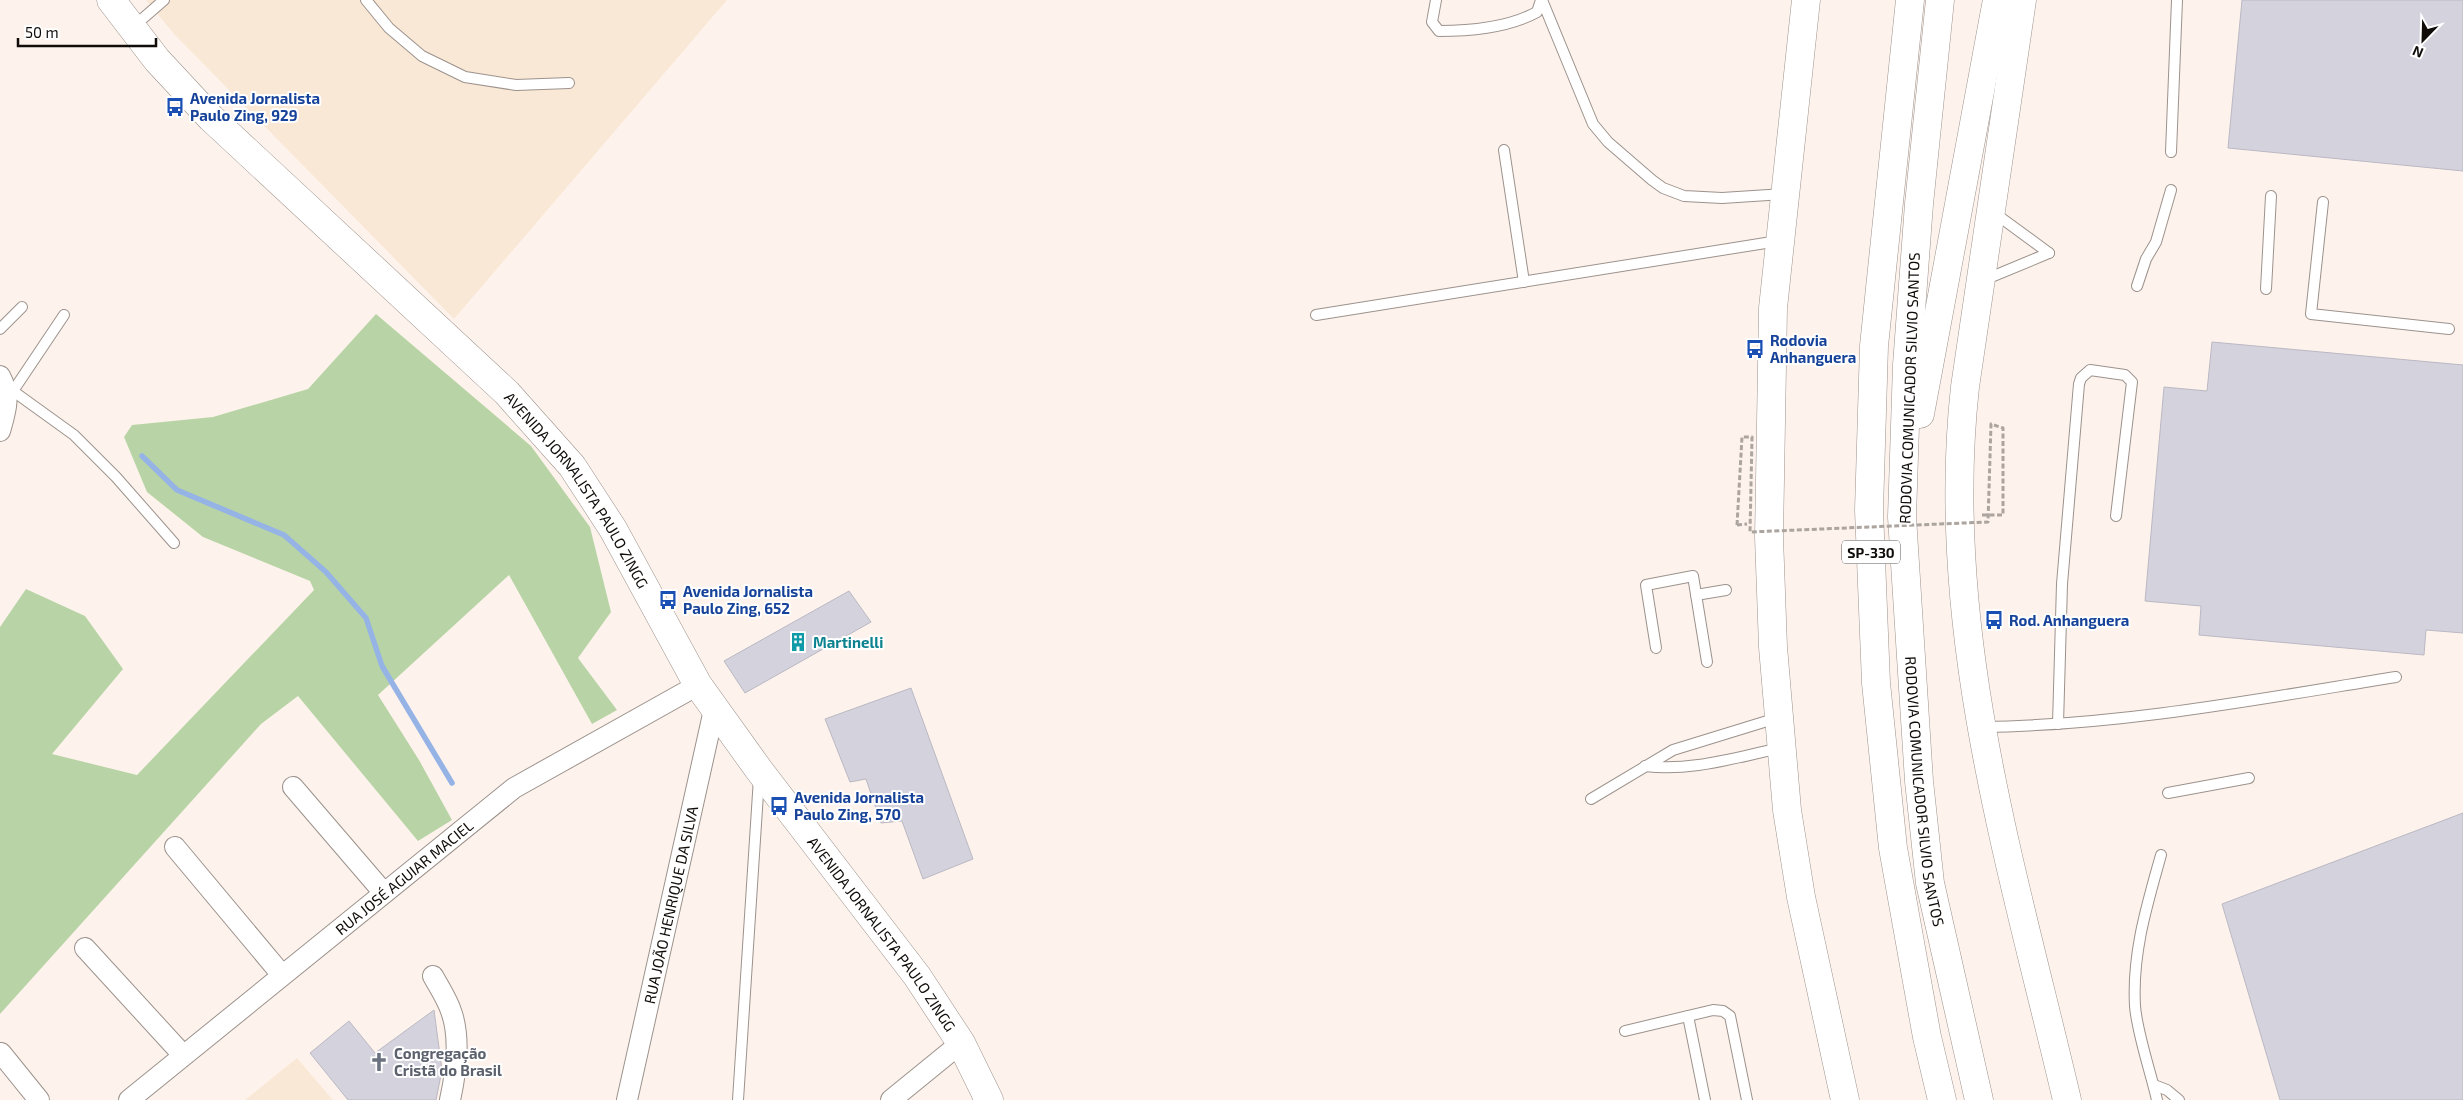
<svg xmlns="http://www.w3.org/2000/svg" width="2463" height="1100" font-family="'Exo 2',sans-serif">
	<rect width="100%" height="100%" fill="#fef3ec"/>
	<g fill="#fae8d7">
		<polygon points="146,0 727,0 454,319 174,34"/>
		<polygon points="297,1058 333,1100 245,1100"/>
	</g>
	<polygon fill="#b8d4a6" points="376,314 531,446 590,527 611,612 578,658 617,710 592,724 509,575 378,695 419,760 452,820 418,841 298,696 261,724 0,1014 0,627 26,589 85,616 123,669 52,754 137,775 314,590 310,581 203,537 147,492 124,437 132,425 213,417 308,389"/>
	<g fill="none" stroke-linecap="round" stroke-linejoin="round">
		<polyline stroke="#96b3e6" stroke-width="5.5" points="142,456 177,490 284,535 326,572 366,618 382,666 452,783"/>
	</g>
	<g fill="#d4d2dd" stroke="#bab8c3">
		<polygon points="2242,0 2463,0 2463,171 2228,148"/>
		<polygon points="2212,342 2463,365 2463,633 2426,630 2424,655 2199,635 2201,606 2145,601 2164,387 2207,391"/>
		<polygon points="849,591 871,622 745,693 724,661"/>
		<polygon points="911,688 973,859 923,879 902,821 881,823 866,779 850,782 825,719"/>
		<polygon points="2463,813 2463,1100 2280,1100 2222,904"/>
		<polygon points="434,1010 442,1070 436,1100 348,1100 310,1053 349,1021 375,1053"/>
	</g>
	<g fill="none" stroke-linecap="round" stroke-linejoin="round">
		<g stroke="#9c928c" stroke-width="12">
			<g id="lane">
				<polyline points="366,0 389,28 422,56 465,77 516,85 569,83"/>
				<path d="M 1436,0 L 1432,22 L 1439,31 C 1472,31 1508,28 1537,12 L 1541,0"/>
				<polyline points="1542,0 1593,124 1608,142 1652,180 1663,188 1684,196 1722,198 1783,194"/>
				<polyline points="133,27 164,0"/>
				<polyline points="1504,150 1524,282"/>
				<polyline points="2171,152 2177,0"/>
				<polyline points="2323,202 2311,314 2449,329"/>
				<polyline points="1993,212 2049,253"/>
				<polyline points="1984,280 2049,253"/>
				<polyline points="2137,286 2146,259 2156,242 2171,190"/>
				<polyline points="2266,289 2271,196"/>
				<polyline points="1316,315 1778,241"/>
				<polyline points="0,329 22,307"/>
				<polyline points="7,390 13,391 74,435 116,477 174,543"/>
				<polyline points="13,391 64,315"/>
				<polyline points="1696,595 1726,590"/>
				<polyline points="1656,648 1646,585 1693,576 1707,662"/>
				<polyline points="2058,724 2062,584 2079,384 2081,378 2090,370 2125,375 2132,382 2116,516"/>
				<path d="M 1983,727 C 2123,725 2259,699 2396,677"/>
				<path d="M 1645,766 C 1691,772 1736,757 1781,748"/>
				<polyline points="2168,793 2249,778"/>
				<polyline points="1591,799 1673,750 1777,718"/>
				<polyline points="1688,1016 1705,1100"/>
				<polyline points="1625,1031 1713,1010 1723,1011 1730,1016 1747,1100"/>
				<polyline points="2154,1085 2167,1090 2179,1100"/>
				<polyline points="738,1100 759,778"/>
				<path d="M 2157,1100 C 2151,1073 2137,1033 2135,1006 C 2132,953 2147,905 2161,855"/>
			</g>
		</g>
		<g stroke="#9c928c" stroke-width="22">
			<g id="street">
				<path d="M 0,376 C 11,396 6,410 0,431"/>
				<polyline points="293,787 384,893"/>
				<polyline points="175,847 282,975"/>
				<polyline points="85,948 183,1055"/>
				<path d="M 433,976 C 439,987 447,999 451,1011 C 461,1038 456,1073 450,1100"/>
				<polyline points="1,1053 39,1100"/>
				<path id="s1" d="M 129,1100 L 514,788 L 698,685"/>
				<path id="s2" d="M 627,1100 L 714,710"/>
				<polyline points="891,1100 961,1043"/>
			</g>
		</g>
		<g stroke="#9c928c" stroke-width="29">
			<g id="secondary">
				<path id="s3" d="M 111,0 L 157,60 L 211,118 L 507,393 L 572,466 L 613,529 L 698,685 L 759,770 L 917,976 L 961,1043 L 989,1100"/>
				<polyline points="1806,0 1773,308 1769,537 1773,647 1787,810 1801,897 1845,1100"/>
				<path d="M 2022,0 L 1965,387 C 1938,630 2012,866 2067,1100"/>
			</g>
		</g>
		<g stroke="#9c928c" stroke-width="29">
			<g id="highway">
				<polyline points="1910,0 1874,346 1869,510 1876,683 1893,848 1927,1037 1942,1100"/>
				<path id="s4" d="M 1940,0 L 1919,204 L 1907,365 L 1902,517 L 1919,781 L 1930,883 L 1979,1100"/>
				<polyline points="1920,414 1997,0"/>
			</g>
		</g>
		<g stroke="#aca49e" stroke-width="3" stroke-dasharray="5 2.5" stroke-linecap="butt">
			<polyline points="1982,515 2003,515"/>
			<polyline points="1737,525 1747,524"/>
		</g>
		<use href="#lane" stroke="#fff" stroke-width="10"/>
		<use href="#street" stroke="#fff" stroke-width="20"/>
		<use href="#secondary" stroke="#fff" stroke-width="28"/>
		<use href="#highway" stroke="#fff" stroke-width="28"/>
		<polyline stroke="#aca49e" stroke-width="3" stroke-dasharray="5 2.5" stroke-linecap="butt" points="1737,525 1742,437 1752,437 1750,532 1988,522 1991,424 2003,428 2003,515"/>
	</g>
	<defs>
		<g id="bus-bare" transform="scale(1.5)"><path d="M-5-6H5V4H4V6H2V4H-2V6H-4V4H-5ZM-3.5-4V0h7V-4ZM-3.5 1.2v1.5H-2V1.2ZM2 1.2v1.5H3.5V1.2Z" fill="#1a4fb4" stroke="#fff" stroke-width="2.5" paint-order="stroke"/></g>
		<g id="building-bare" transform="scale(1.5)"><path d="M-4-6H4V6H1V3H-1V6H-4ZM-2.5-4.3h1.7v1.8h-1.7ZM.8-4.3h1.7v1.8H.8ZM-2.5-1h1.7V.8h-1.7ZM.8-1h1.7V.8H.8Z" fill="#0f9aa8" stroke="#fff" stroke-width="2.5" paint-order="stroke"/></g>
		<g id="church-bare" transform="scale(1.5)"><path d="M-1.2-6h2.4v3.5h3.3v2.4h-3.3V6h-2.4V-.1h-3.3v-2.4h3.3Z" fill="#6b7280" stroke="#fff" stroke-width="2.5" paint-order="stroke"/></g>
	</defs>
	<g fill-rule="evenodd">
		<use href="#bus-bare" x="175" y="107"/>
		<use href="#bus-bare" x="1755" y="349"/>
		<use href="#bus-bare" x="668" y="600"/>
		<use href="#bus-bare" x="1994" y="620"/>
		<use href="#building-bare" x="798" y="642"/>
		<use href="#bus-bare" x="779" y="806"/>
		<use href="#church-bare" x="379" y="1062"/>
	</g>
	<g text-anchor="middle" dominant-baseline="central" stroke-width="4" stroke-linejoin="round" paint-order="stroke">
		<rect fill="#fff" stroke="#585554" stroke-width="1" x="1842" y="540.5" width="58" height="23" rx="4"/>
		<g font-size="14" font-weight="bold" fill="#100c0a">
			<text x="1871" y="552">SP-330</text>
		</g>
		<g font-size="15" font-weight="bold" fill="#164399" stroke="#fff" text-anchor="start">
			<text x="190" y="98">Avenida Jornalista<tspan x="190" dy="17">Paulo Zing, 929</tspan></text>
			<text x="1770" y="340">Rodovia<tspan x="1770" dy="17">Anhanguera</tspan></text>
			<text x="683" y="591">Avenida Jornalista<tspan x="683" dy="17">Paulo Zing, 652</tspan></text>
			<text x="2009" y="620">Rod. Anhanguera</text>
			<text x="794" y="797">Avenida Jornalista<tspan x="794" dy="17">Paulo Zing, 570</tspan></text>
		</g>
		<g font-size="15" fill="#100c0a" stroke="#fff">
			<text transform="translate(1909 388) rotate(-88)">RODOVIA COMUNICADOR SILVIO SANTOS</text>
			<text stroke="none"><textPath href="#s3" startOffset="679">AVENIDA JORNALISTA PAULO ZINGG</textPath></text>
			<text stroke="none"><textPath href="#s4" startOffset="794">RODOVIA COMUNICADOR SILVIO SANTOS</textPath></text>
			<text stroke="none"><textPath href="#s1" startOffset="354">RUA JOSÉ AGUIAR MACIEL</textPath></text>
			<text stroke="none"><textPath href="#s2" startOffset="200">RUA JOÃO HENRIQUE DA SILVA</textPath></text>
			<text stroke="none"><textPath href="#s3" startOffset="1219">AVENIDA JORNALISTA PAULO ZINGG</textPath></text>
		</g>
		<g font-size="15" font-weight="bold" fill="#0d838f" stroke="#fff" text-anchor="start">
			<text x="813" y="642">Martinelli</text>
		</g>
		<g font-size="15" font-weight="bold" fill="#5b616d" stroke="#fff" text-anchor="start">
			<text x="394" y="1053">Congregação<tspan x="394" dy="17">Cristã do Brasil</tspan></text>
		</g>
	</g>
	<g transform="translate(2423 40) rotate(203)" stroke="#ffffff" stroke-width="4" paint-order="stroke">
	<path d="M0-4L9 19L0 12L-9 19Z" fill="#100c0a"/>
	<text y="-8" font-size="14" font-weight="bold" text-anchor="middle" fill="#100c0a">N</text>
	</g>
	<path d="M18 38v8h138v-8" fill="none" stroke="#100c0a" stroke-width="2.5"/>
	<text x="25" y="38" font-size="15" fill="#100c0a" stroke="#ffffff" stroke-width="4" paint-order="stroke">50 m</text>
</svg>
